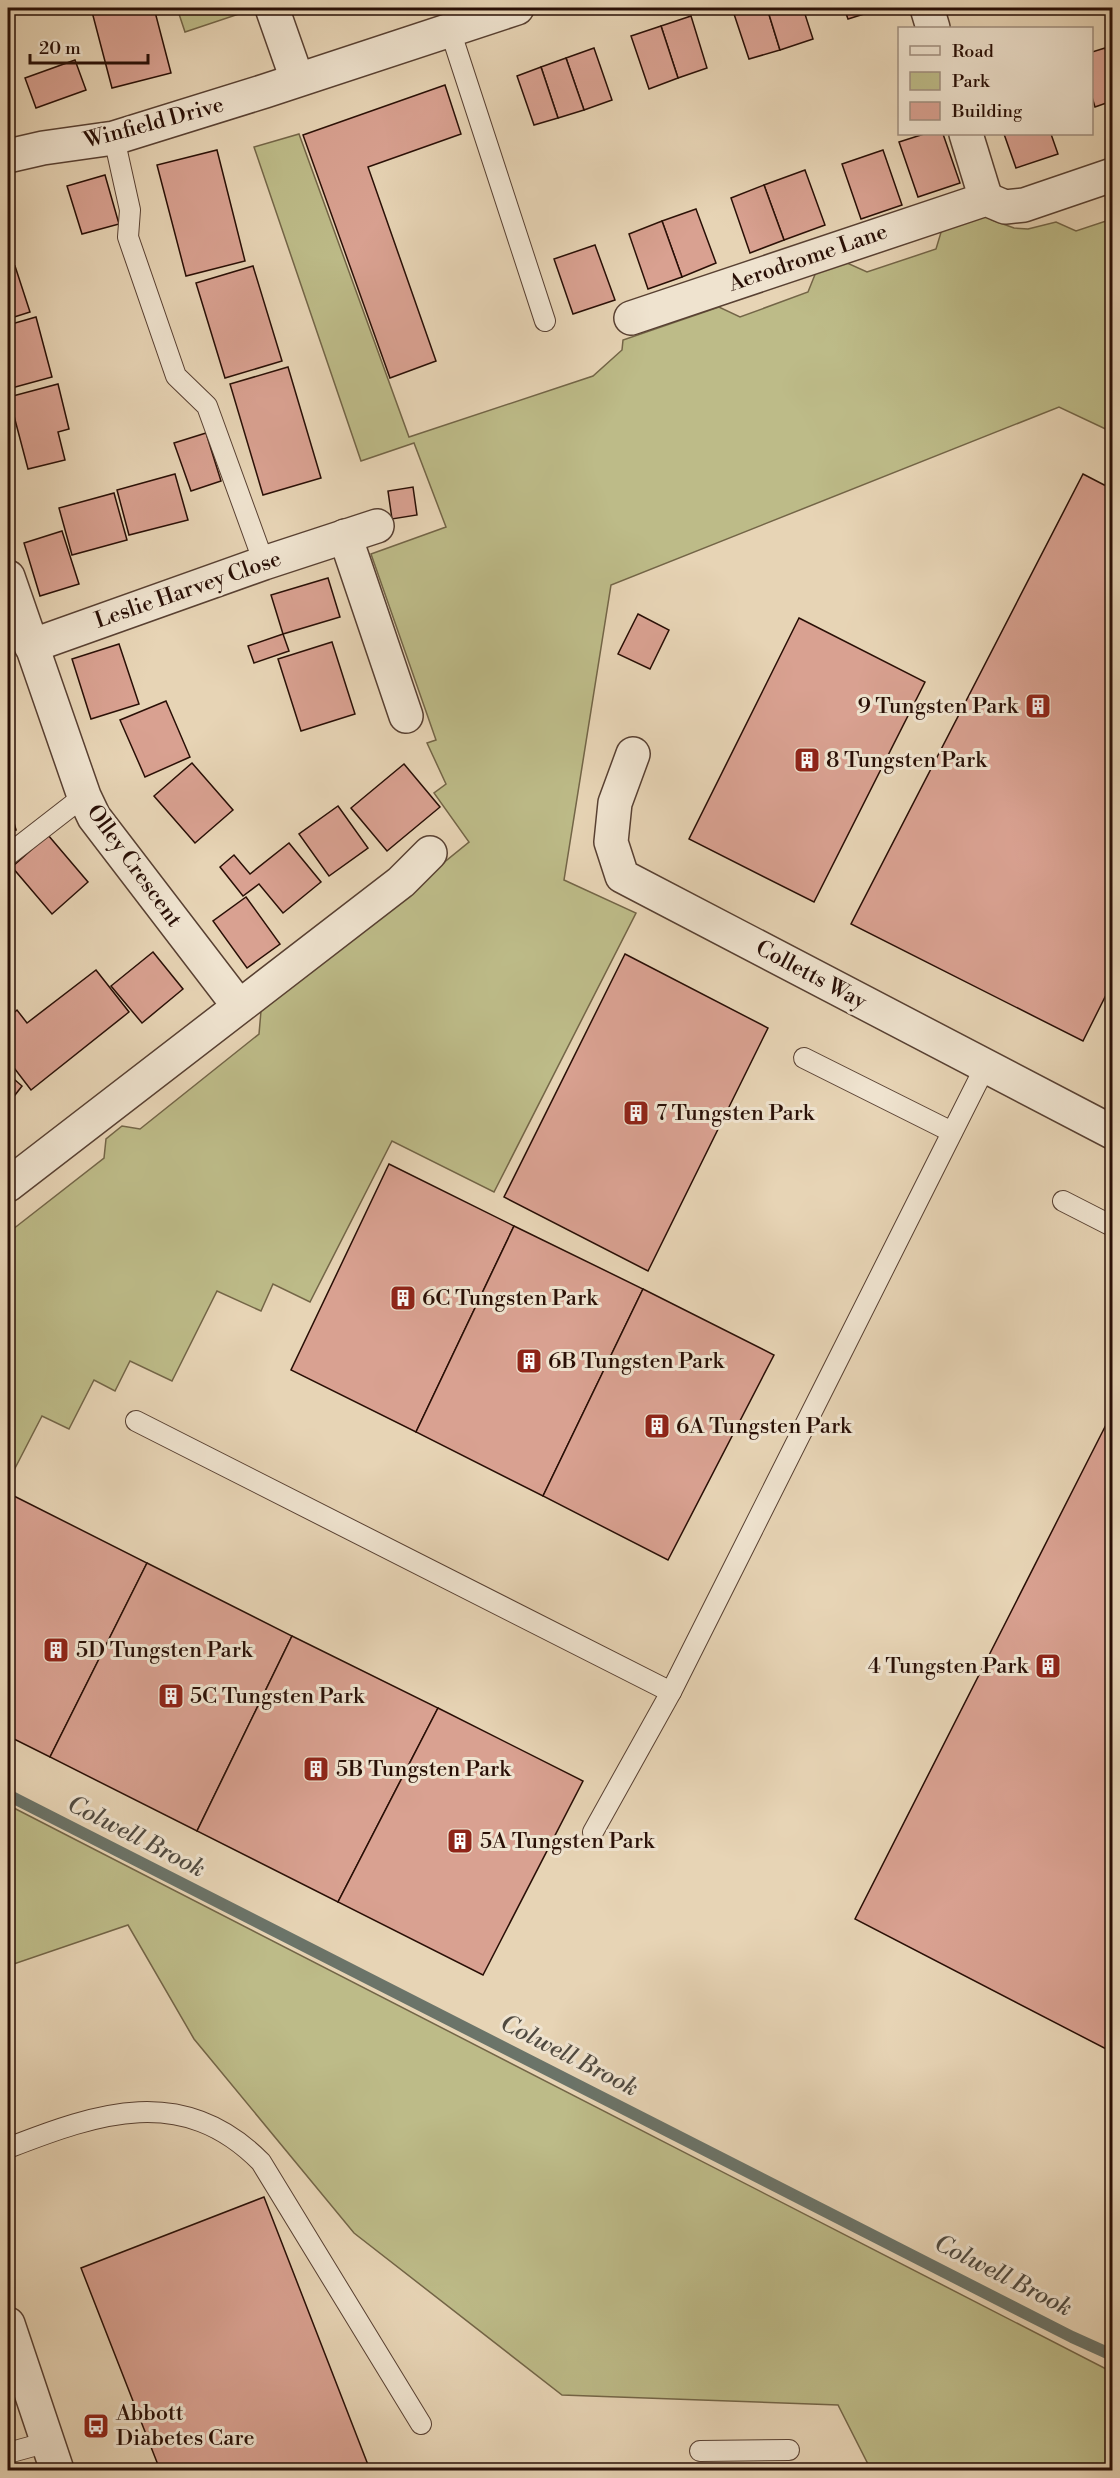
<svg xmlns="http://www.w3.org/2000/svg" width="1120" height="2478" font-family="'Libre Bodoni',serif">
	<rect width="100%" height="100%" fill="#e7d4b5"/>
	<filter id="stains"><feTurbulence type="fractalNoise" baseFrequency=".00333" numOctaves="4"/><feColorMatrix values="0 0 0 0 .2 0 0 0 0 .09 0 0 0 0 .02 0 0 0 .5 -.17"/></filter>
	<radialGradient id="worn" r=".72"><stop offset=".6" stop-color="#630" stop-opacity="0"/><stop offset="1" stop-color="#630" stop-opacity=".3"/></radialGradient>
	<g fill="#bdbb88" stroke="#736547" stroke-width="1.5">
		<polygon points="177,8 253,8 254,9 185,32"/>
		<polygon points="299,134 409,437 593,376 622,350 623,340 719,307 740,317 808,292 816,272 845,262 867,272 936,249 942,229 985,214 992,220 1014,228 1028,229 1056,222 1076,231 1112,219 1112,432 1059,407 611,585 564,880 636,913 494,1192 392,1141 310,1302 273,1284 261,1311 217,1291 172,1381 130,1361 115,1391 94,1380 69,1429 42,1416 11,1476 8,1474 8,1233 104,1158 106,1139 122,1126 140,1129 259,1034 261,1011 469,842 434,793 446,784 427,743 436,740 371,554 446,527 414,443 361,461 254,147"/>
		<polygon points="8,1805 1112,2372 1112,2470 871,2470 838,2405 562,2395 354,2233 194,2039 128,1925 8,1966"/>
	</g>
	<g fill="none" stroke-linecap="round" stroke-linejoin="round">
		<polyline stroke="#6b7469" stroke-width="12" points="8,1795 1072,2337 1112,2355"/>
	</g>
	<g fill="#d9a191" stroke="#290f06" stroke-width="1.5">
		<polygon points="91,8 154,8 171,73 112,88"/>
		<polygon points="732,8 767,8 780,50 749,59"/>
		<polygon points="767,8 803,8 813,39 780,50"/>
		<polygon points="844,8 883,8 848,19"/>
		<polygon points="691,16 707,68 678,78 661,26"/>
		<polygon points="661,26 678,78 649,89 631,36"/>
		<polygon points="594,48 612,100 584,110 566,58"/>
		<polygon points="1105,48 1112,72 1112,101 1095,107 1092,97 1092,52"/>
		<polygon points="566,58 584,110 558,118 541,67"/>
		<polygon points="75,60 86,90 36,108 25,78"/>
		<polygon points="541,67 558,118 534,125 517,76"/>
		<polygon points="445,85 461,134 368,167 436,361 390,378 303,135"/>
		<polygon points="924,134 943,134 960,183 918,197 899,142"/>
		<polygon points="1004,134 1051,134 1058,154 1016,168"/>
		<polygon points="217,150 245,261 186,276 157,165"/>
		<polygon points="883,150 902,205 861,219 842,164"/>
		<polygon points="805,170 825,225 784,240 764,185"/>
		<polygon points="105,175 119,224 82,234 67,186"/>
		<polygon points="764,185 784,240 750,253 731,198"/>
		<polygon points="696,209 716,263 682,277 662,221"/>
		<polygon points="662,221 682,277 648,289 629,234"/>
		<polygon points="595,245 615,300 573,314 554,259"/>
		<polygon points="15,266 30,312 8,319 8,269"/>
		<polygon points="253,266 282,361 225,378 196,283"/>
		<polygon points="36,317 52,377 8,389 8,325"/>
		<polygon points="288,367 321,478 263,495 230,384"/>
		<polygon points="58,384 69,429 58,432 65,460 28,469 9,397"/>
		<polygon points="206,433 221,481 191,491 174,443"/>
		<polygon points="175,474 188,520 129,535 117,490"/>
		<polygon points="1083,474 1112,489 1112,983 1083,1041 851,924"/>
		<polygon points="413,487 417,515 392,519 388,491"/>
		<polygon points="114,493 127,540 72,555 59,508"/>
		<polygon points="62,531 79,584 40,596 24,543"/>
		<polygon points="328,578 340,617 283,634 271,595"/>
		<polygon points="638,614 669,630 650,669 618,654"/>
		<polygon points="799,618 925,682 814,902 689,839"/>
		<polygon points="283,634 289,651 254,663 248,646"/>
		<polygon points="332,642 355,714 301,731 278,659"/>
		<polygon points="119,644 139,704 91,719 72,659"/>
		<polygon points="166,701 190,757 145,777 120,720"/>
		<polygon points="192,763 233,810 195,843 154,796"/>
		<polygon points="404,764 440,807 387,851 351,808"/>
		<polygon points="8,801 16,830 8,832"/>
		<polygon points="338,806 368,848 329,876 299,834"/>
		<polygon points="48,835 88,882 52,914 12,867"/>
		<polygon points="289,843 321,882 283,913 259,884 243,896 220,867 234,855 250,874"/>
		<polygon points="246,897 280,944 247,968 213,921"/>
		<polygon points="153,952 183,989 142,1023 111,986"/>
		<polygon points="625,954 768,1028 648,1271 504,1197"/>
		<polygon points="96,970 129,1012 31,1090 8,1060 8,1018 17,1010 27,1023"/>
		<polygon points="8,1074 22,1086 8,1104"/>
		<polygon points="389,1164 514,1226 416,1432 291,1370"/>
		<polygon points="514,1226 643,1289 543,1496 416,1432"/>
		<polygon points="643,1289 774,1355 668,1560 543,1496"/>
		<polygon points="1112,1413 1112,2052 855,1919"/>
		<polygon points="8,1493 147,1563 50,1757 8,1736"/>
		<polygon points="147,1563 292,1636 197,1831 50,1757"/>
		<polygon points="292,1636 438,1708 338,1902 197,1831"/>
		<polygon points="438,1708 583,1781 483,1975 338,1902"/>
		<polygon points="264,2197 370,2470 160,2470 81,2268"/>
	</g>
	<g fill="none" stroke-linecap="round" stroke-linejoin="round">
		<g stroke="#584032" stroke-width="22">
			<g id="lane">
				<polyline points="450,30 545,321"/>
				<polyline points="114,138 130,210 128,237 176,376 207,406 264,563"/>
				<polyline points="8,855 84,796"/>
				<polyline points="804,1058 952,1132"/>
				<polyline points="1063,1201 1112,1226"/>
				<polyline points="136,1421 671,1692"/>
				<polyline points="593,1832 671,1692 985,1067"/>
				<path d="M 8,2148 C 98,2113 183,2083 261,2162 L 421,2424"/>
				<polyline points="700,2451 789,2450"/>
				<polyline points="8,2453 48,2442"/>
			</g>
		</g>
		<g stroke="#584032" stroke-width="36">
			<g id="street">
				<polyline points="272,8 297,79"/>
				<polyline points="927,8 933,28"/>
				<polyline points="966,134 986,199"/>
				<polyline points="8,156 43,148 114,138 265,91 517,8"/>
				<polyline points="631,318 986,199 1005,207 1024,205 1112,175"/>
				<polyline points="345,536 406,716"/>
				<polyline points="8,577 84,796 94,817 238,1005"/>
				<polyline points="31,646 264,563 377,526"/>
				<polyline points="633,754 615,803 611,842 622,876 1112,1132"/>
				<polyline points="8,1185 401,882 430,853"/>
				<polyline points="8,2324 57,2470"/>
			</g>
		</g>
		<use href="#lane" stroke="#efe3cf" stroke-width="20"/>
		<use href="#street" stroke="#efe3cf" stroke-width="33"/>
	</g>
	<defs>
		<g id="building-square" transform="scale(1.35)"><rect x="-9" y="-9" width="18" height="18" rx="4" fill="#8f2418" stroke="#efe3cf"/><path d="M-4-6H4V6H1V3H-1V6H-4ZM-2.5-4.3h1.7v1.8h-1.7ZM.8-4.3h1.7v1.8H.8ZM-2.5-1h1.7V.8h-1.7ZM.8-1h1.7V.8H.8Z" fill="#fff"/></g>
		<g id="bus-square" transform="scale(1.35)"><rect x="-9" y="-9" width="18" height="18" rx="4" fill="#8f2418" stroke="#efe3cf"/><path d="M-5-6H5V4H4V6H2V4H-2V6H-4V4H-5ZM-3.5-4V0h7V-4ZM-3.5 1.2v1.5H-2V1.2ZM2 1.2v1.5H3.5V1.2Z" fill="#fff"/></g>
	</defs>
	<g fill-rule="evenodd">
		<use href="#building-square" x="1038" y="706"/>
		<use href="#building-square" x="807" y="760"/>
		<use href="#building-square" x="636" y="1113"/>
		<use href="#building-square" x="403" y="1298"/>
		<use href="#building-square" x="529" y="1361"/>
		<use href="#building-square" x="657" y="1426"/>
		<use href="#building-square" x="56" y="1650"/>
		<use href="#building-square" x="1048" y="1666"/>
		<use href="#building-square" x="171" y="1696"/>
		<use href="#building-square" x="316" y="1769"/>
		<use href="#building-square" x="460" y="1841"/>
		<use href="#bus-square" x="96" y="2426"/>
	</g>
	<g text-anchor="middle" dominant-baseline="central" stroke-width="6" stroke-linejoin="round" paint-order="stroke">
		<g font-size="22" fill="#290f06" stroke="#efe3cf">
			<text transform="translate(154 123) rotate(-15)">Winfield Drive</text>
			<text transform="translate(808 258) rotate(-19)">Aerodrome Lane</text>
			<text transform="translate(188 590) rotate(-19)">Leslie Harvey Close</text>
			<text transform="translate(134 866) rotate(54)">Olley Crescent</text>
			<text transform="translate(811 975) rotate(28)">Colletts Way</text>
		</g>
		<g font-size="22" fill="#290f06" stroke="#efe3cf" text-anchor="start">
			<text x="1018" y="706" text-anchor="end">9 Tungsten Park</text>
			<text x="826" y="760">8 Tungsten Park</text>
			<text x="656" y="1113">7 Tungsten Park</text>
			<text x="422" y="1298">6C Tungsten Park</text>
			<text x="548" y="1361">6B Tungsten Park</text>
			<text x="676" y="1426">6A Tungsten Park</text>
			<text x="76" y="1650">5D Tungsten Park</text>
			<text x="1028" y="1666" text-anchor="end">4 Tungsten Park</text>
			<text x="190" y="1696">5C Tungsten Park</text>
			<text x="336" y="1769">5B Tungsten Park</text>
			<text x="480" y="1841">5A Tungsten Park</text>
			<text x="116" y="2413">Abbott<tspan x="116" dy="25">Diabetes Care</tspan></text>
		</g>
		<g font-size="24" font-style="italic" fill="#504a40" stroke="#efe3cf">
			<text transform="translate(136 1837) rotate(27)">Colwell Brook</text>
			<text transform="translate(569 2056) rotate(27)">Colwell Brook</text>
			<text transform="translate(1003 2276) rotate(27)">Colwell Brook</text>
		</g>
	</g>
	<rect width="1120" height="2478" fill="none" stroke="#e7d4b5" stroke-width="30"/>
	<rect x="9" y="9" width="1102" height="2460" fill="none" stroke="#290f06" stroke-width="3"/>
	<rect x="15" y="15" width="1090" height="2448" fill="none" stroke="#290f06" stroke-width="1.5"/>
	<rect x="898" y="27" width="195" height="108" fill="#efe3cf" stroke="#a08e7f" stroke-width="1.5"/>
	<rect x="910" y="46" width="30" height="9" fill="#efe3cf" stroke="#a08e7f" stroke-width="1.5"/>
	<text x="952" y="57" font-size="18" fill="#290f06">Road</text>
	<rect x="910" y="72" width="30" height="18" fill="#bdbb88" stroke="#a08e7f" stroke-width="1.5"/>
	<text x="952" y="87" font-size="18" fill="#290f06">Park</text>
	<rect x="910" y="102" width="30" height="18" fill="#d9a191" stroke="#a08e7f" stroke-width="1.5"/>
	<text x="952" y="117" font-size="18" fill="#290f06">Building</text>
	<path d="M30 54v9h118v-9" fill="none" stroke="#290f06" stroke-width="3"/>
	<text x="39" y="54" font-size="18" fill="#290f06" stroke="#efe3cf" stroke-width="4.5" paint-order="stroke">20 m</text>
	<rect width="100%" height="100%" filter="url(#stains)"/>
	<rect width="100%" height="100%" fill="url(#worn)"/>
</svg>
